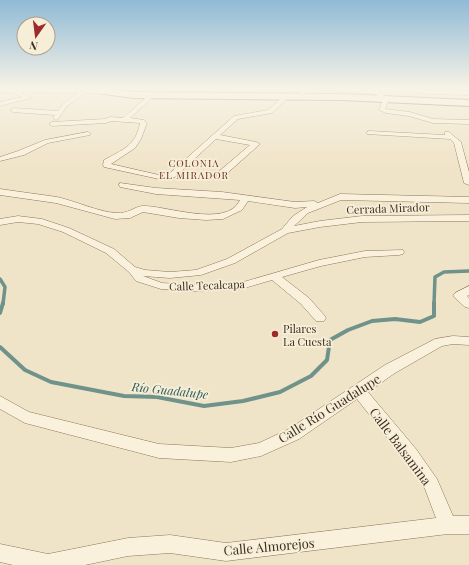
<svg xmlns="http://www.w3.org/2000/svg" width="469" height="565" font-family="'Playfair Display',serif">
	<rect width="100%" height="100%" fill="#f0e4c8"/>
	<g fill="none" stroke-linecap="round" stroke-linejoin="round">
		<g stroke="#6f938a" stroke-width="3.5">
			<polyline points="0,279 5,287 3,304"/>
			<polyline points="434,304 435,277 444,272 469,271"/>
		</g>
		<g stroke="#6f938a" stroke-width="4">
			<polyline points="0,313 3,303"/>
			<polyline points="0,347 25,370 51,382 124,396 157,397 204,406 243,401 280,392 311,376 327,360 330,340 348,330 372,321 395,319 420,322 434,316 434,303"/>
		</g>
		<g stroke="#8d765c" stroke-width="1">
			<g id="minor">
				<polygon points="0,88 106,90 109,92 106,94 85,93 67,106 58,119 56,120 53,118 55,115 13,112 10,110 13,108 58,111 63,104 78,93 20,92 31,98 0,106 0,102 22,97 15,94 15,92 0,92"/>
				<polygon points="298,88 304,88 305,97 301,97"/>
				<polygon points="321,88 374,90 374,88 380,88 380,92 389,100 385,109 410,112 433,119 469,120 469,124 433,123 409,116 386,113 379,110 383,100 375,94 324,90"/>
				<polygon points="398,88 469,91 469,95 427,94"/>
				<path d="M 150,94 L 155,95 L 130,118 L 144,120 L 147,123 L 141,139 L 135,148 L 111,164 L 159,175 L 170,173 L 234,116 L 268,110 L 285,95 L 290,96 L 272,113 L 238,119 L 220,135 L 256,142 L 260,144 L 223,177 L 217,177 L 217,173 L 250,145 L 216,139 L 175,177 L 159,179 L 104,167 L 103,165 L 104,160 C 122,150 136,146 140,123 L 111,121 L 106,123 L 52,126 L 49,124 L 52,122 L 105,119 L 110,117 L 123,118 Z"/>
				<polygon points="369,131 445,135 445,132 449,132 461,142 469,172 469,185 464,183 454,143 450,139 367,134 367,132"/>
				<polygon points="88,132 91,134 90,135 48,143 24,155 0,161 0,157 18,151 45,140"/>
				<path d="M 120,183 L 156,188 L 222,192 L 295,202 L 314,201 L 318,203 L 340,194 L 469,197 L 469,203 L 341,200 L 308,213 L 294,226 L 320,221 L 362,216 L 469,215 L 469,221 L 362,222 L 320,227 L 288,233 L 235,263 L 201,275 L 170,278 L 143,276 L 162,283 L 194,285 L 240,283 L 319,260 L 365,251 L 403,250 L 404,252 L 403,254 L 399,255 L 365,257 L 321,266 L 282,277 L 309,298 L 324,315 L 326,318 L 324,321 L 316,321 L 301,304 L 272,280 L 241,289 L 194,291 L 161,289 L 136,281 L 129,272 L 106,253 L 63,232 L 38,224 L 18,222 L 0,225 L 0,219 L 18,216 L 42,219 L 69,228 L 114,249 L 135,267 L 145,270 L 170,272 L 196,270 L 227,259 L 282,229 L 293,216 L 307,207 L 295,208 L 248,201 L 242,210 L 223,219 L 206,220 L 179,218 L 143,212 L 130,218 L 115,219 L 56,203 L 0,195 L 0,189 C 19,192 38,194 57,197 C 75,201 99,212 116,213 C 128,214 134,207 142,206 C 165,205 227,229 240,200 L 156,194 L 120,187 L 119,185 Z"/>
				<polygon points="469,286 469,295 467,296 469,298 469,308 465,307 453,296 455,293"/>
				<polygon points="453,336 469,337 469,345 453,344 442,346 395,373 368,392 416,449 437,479 453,516 469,516 469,534 448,534 226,561 170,553 128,556 85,565 13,565 0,562 0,544 48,554 128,538 170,535 226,543 436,518 425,489 404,459 357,399 299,439 261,456 231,462 159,458 25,423 0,409 0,396 29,412 159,444 231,448 259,443 289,429 385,365 435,339"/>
			</g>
		</g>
		<g stroke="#6f573f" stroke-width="2">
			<polygon id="secondary" points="71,88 97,88 134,92 342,94 469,100 469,106 342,100 134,98 75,90"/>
		</g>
		<use href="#minor" fill="#faf1dc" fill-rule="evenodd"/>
		<use href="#secondary" fill="#faf1dc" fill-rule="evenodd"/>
	</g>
	<linearGradient id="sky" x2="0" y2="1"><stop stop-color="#8fbad6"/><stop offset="0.53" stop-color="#f8f3e6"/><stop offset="1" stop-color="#f8f3e6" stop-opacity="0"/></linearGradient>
	<rect width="469" height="167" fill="url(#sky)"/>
	<circle fill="#9e2a2b" stroke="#f7eed8" stroke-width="1.5" cx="275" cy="334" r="4"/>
	<g text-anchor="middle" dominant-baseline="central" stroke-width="3.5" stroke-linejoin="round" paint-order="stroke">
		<g font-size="10" letter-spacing="1" fill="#6b2e1e" stroke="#f7eed8">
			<text x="194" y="163">COLONIA<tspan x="194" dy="12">EL MIRADOR</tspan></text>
		</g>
		<g font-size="11" fill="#3d2e20" stroke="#f7eed8">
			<text transform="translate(388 208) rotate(-2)">Cerrada Mirador</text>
			<text transform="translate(207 285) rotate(-2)">Calle Tecalcapa</text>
		</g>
		<g font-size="11" fill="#3d2e20" stroke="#f7eed8" text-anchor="start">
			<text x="283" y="328">Pilares<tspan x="283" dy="13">La Cuesta</tspan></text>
		</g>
		<g font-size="12" font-style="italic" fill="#2f5d5a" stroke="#f7eed8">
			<text transform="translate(170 390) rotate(6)">Río Guadalupe</text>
		</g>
		<g font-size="13" fill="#3d2e20" stroke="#f7eed8">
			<text transform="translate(329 408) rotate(-32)">Calle Río Guadalupe</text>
			<text transform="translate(401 446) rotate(53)">Calle Balsamina</text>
			<text transform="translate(269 546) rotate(-5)">Calle Almorejos</text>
		</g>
	</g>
	<g transform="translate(36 36) rotate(194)"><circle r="19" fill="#f7eed8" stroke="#ada18e"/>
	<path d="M0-3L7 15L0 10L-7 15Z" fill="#9e2a2b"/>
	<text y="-6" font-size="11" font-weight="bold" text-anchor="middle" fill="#3d2e20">N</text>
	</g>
</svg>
